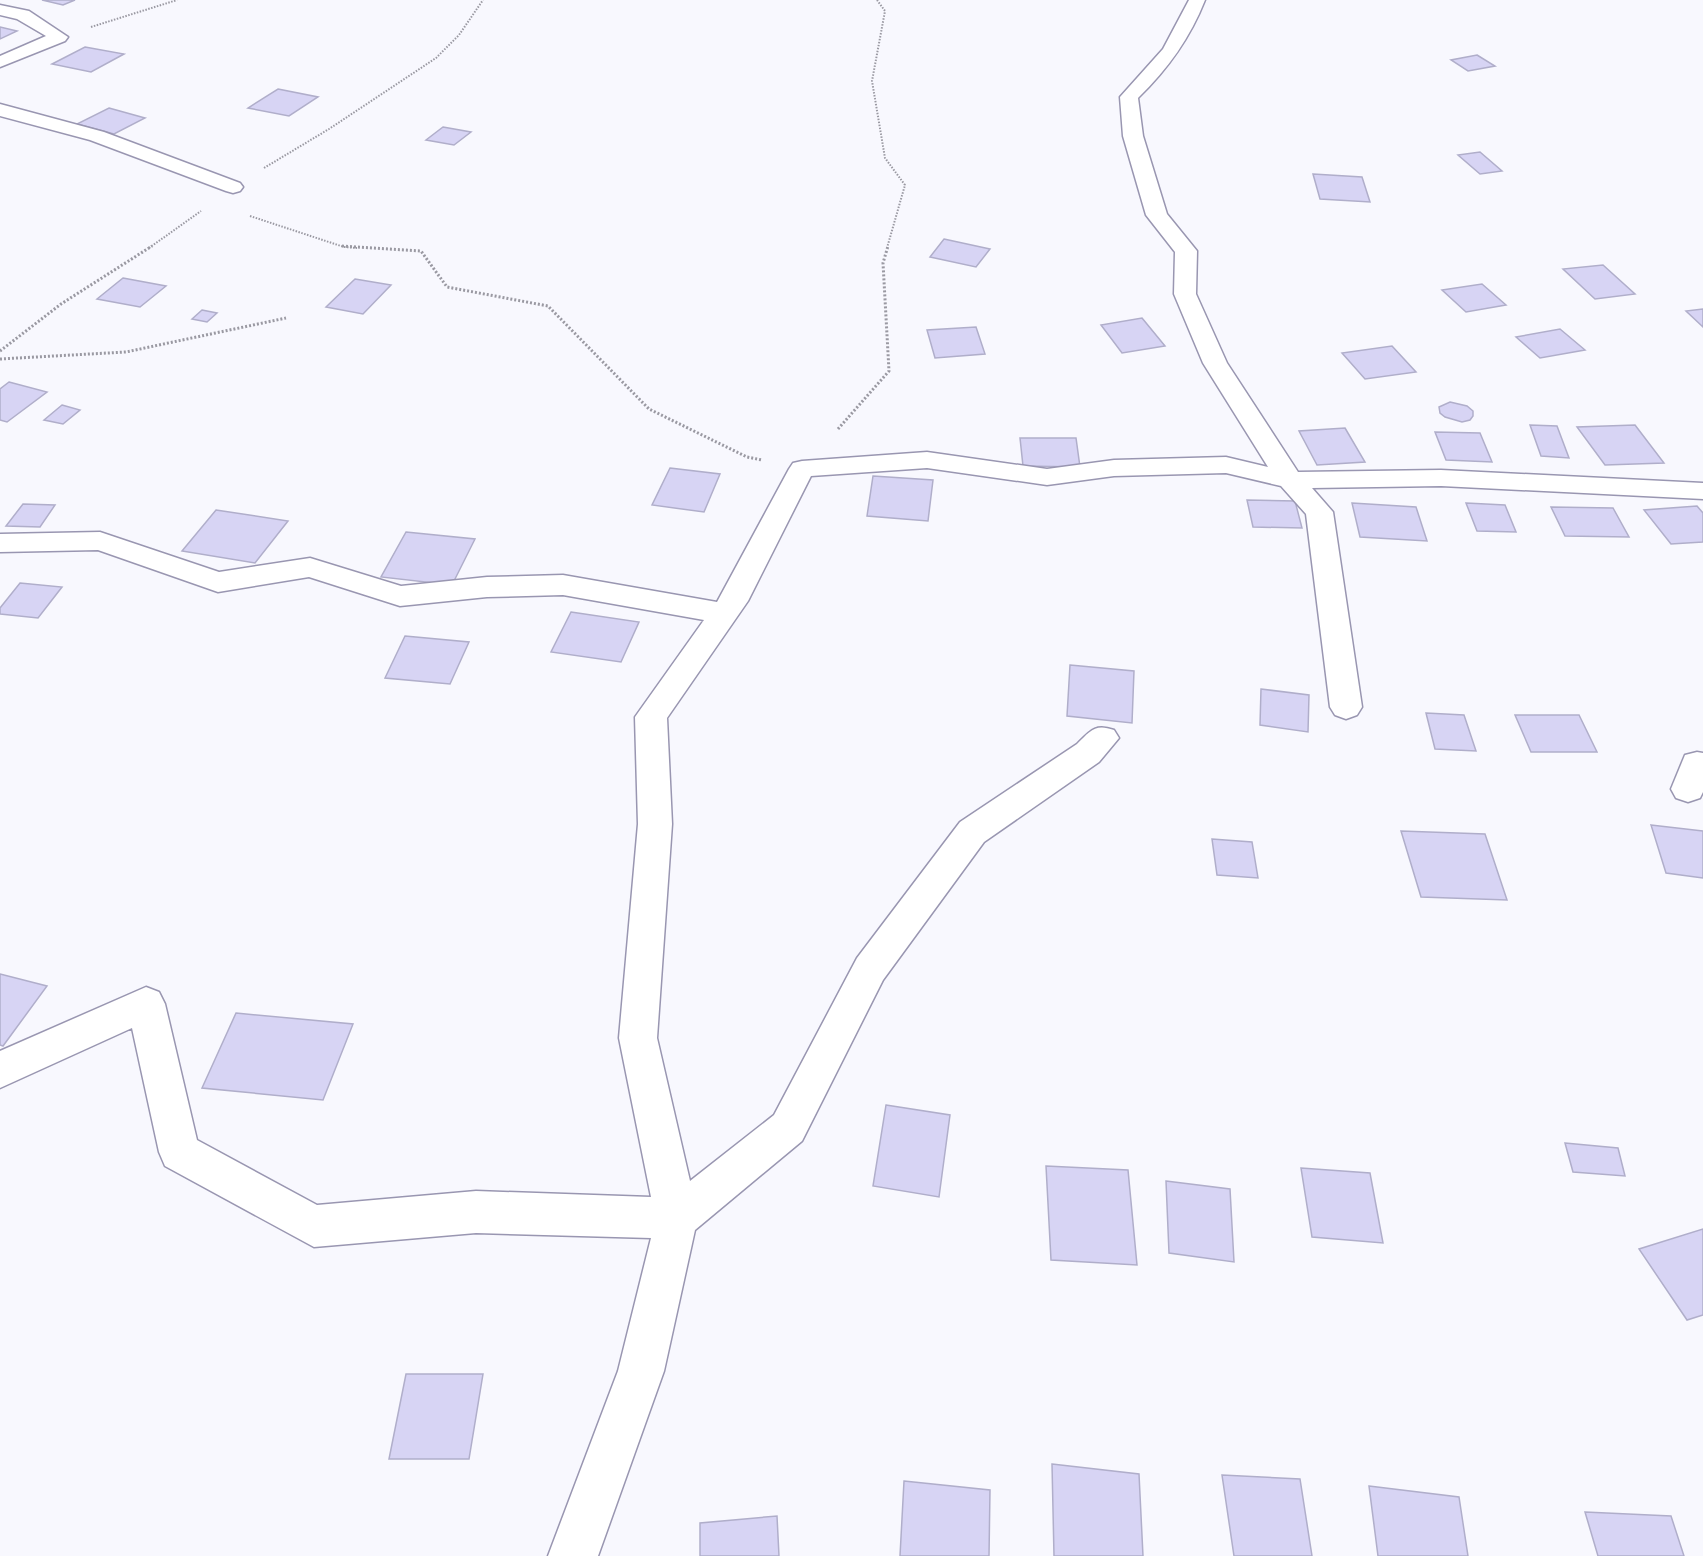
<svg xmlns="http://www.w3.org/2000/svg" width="1703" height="1556" font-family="'DM Sans',sans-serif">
	<rect width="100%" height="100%" fill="#f8f8fe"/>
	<g fill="#d7d4f4" stroke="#b0aeca" stroke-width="1.5">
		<polygon points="42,0 75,0 63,5"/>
		<polygon points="0,27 17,31 0,39"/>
		<polygon points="85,47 124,54 91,72 52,64"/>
		<polygon points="1477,55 1495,66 1468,71 1451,60"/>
		<polygon points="278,89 318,97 289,116 248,108"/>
		<polygon points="109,108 145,118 114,134 77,124"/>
		<polygon points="443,127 471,132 454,145 426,140"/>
		<polygon points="1480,152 1502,171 1480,174 1458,155"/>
		<polygon points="1313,174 1362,177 1370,202 1320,199"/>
		<polygon points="944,239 990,249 976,267 930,257"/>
		<polygon points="1603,265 1635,294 1595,299 1563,269"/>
		<polygon points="123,278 166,286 140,307 97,299"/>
		<polygon points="355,279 391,285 363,314 326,307"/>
		<polygon points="1482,284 1506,305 1466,312 1442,290"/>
		<polygon points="1703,309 1703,327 1686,311"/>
		<polygon points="202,310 217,313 207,322 192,319"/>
		<polygon points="1142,318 1165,346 1122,353 1101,325"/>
		<polygon points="976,327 985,354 935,358 927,330"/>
		<polygon points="1560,329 1585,350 1540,358 1516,337"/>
		<polygon points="1392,346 1416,372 1365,379 1342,353"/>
		<polygon points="9,382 47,392 7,422 0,420 0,389"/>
		<polygon points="1450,402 1467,406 1473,411 1473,416 1470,420 1462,422 1445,417 1440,413 1439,407"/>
		<polygon points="62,405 80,410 63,424 44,420"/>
		<polygon points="1530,425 1557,426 1569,458 1541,456"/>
		<polygon points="1635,425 1664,463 1605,465 1577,427"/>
		<polygon points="1345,428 1365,462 1317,465 1299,431"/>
		<polygon points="1435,432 1480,433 1492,462 1446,460"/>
		<polygon points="1020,438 1076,438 1080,467 1023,466"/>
		<polygon points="670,468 720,474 704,512 652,505"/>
		<polygon points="873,476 933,480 928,521 867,516"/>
		<polygon points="1247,500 1295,501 1302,528 1253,527"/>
		<polygon points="1352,503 1416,507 1427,541 1360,537"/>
		<polygon points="1466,503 1505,505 1516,532 1477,531"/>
		<polygon points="23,504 55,505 40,527 6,526"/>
		<polygon points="1697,506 1703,513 1703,542 1671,544 1644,510"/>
		<polygon points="1551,507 1613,508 1629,537 1565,536"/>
		<polygon points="216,510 288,521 255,563 182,551"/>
		<polygon points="406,532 475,539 452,585 381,577"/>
		<polygon points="20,583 62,587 38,618 0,614 0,608"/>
		<polygon points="571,612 639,622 621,662 551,652"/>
		<polygon points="405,636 469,642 450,684 385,678"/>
		<polygon points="1070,665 1134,671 1132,723 1067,716"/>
		<polygon points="1261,689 1309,695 1308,732 1260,725"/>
		<polygon points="1426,713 1464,715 1476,751 1435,749"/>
		<polygon points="1515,715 1579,715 1597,752 1531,752"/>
		<polygon points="1651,825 1703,831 1703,878 1666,873"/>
		<polygon points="1401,831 1485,834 1507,900 1421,897"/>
		<polygon points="1212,839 1252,842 1258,878 1217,875"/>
		<polygon points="0,974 47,986 3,1046 0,1045"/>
		<polygon points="236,1013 353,1024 323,1100 202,1088"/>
		<polygon points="886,1105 950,1115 939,1197 873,1186"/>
		<polygon points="1565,1143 1618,1148 1625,1176 1573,1172"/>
		<polygon points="1046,1166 1128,1170 1137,1265 1051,1260"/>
		<polygon points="1301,1168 1370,1173 1383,1243 1312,1237"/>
		<polygon points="1166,1181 1230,1189 1234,1262 1169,1253"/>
		<polygon points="1703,1229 1703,1315 1687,1320 1639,1249"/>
		<polygon points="406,1374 483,1374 469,1459 389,1459"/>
		<polygon points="1052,1464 1139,1474 1143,1556 1054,1556"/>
		<polygon points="1222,1475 1300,1479 1312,1556 1234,1556"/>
		<polygon points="904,1481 990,1490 989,1556 900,1556"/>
		<polygon points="1369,1486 1459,1497 1468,1556 1378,1556"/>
		<polygon points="1585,1512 1671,1516 1684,1556 1598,1556"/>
		<polygon points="777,1516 779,1556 700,1556 700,1523"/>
	</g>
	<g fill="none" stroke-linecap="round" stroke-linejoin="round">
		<g stroke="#9996b1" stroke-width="3">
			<g id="street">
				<path d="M 1189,0 L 1205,0 C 1190,38 1168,69 1138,98 L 1143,136 L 1167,214 L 1197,251 L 1196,294 L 1227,363 L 1298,472 L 1441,470 L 1703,483 L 1703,499 L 1441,486 L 1312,488 L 1333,512 L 1362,707 L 1357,715 L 1346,719 L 1335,715 L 1330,707 L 1306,514 L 1281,486 L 1226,473 L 1114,476 L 1047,485 L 927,468 L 811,476 L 748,601 L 667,718 L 672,824 L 657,1038 L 690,1181 L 774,1115 L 857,958 L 960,822 L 1077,744 C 1090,731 1095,723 1114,730 L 1119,738 L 1099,762 L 984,842 L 883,980 L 802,1141 L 695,1230 L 664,1371 L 598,1556 L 548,1556 L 618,1371 L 651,1238 L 476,1233 L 314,1247 L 165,1166 L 159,1152 L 132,1028 L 0,1088 L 0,1051 L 146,987 L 159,992 L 165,1004 L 197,1140 L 317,1205 L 476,1191 L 651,1197 L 619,1038 L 638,824 L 635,717 L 704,620 L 563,595 L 487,597 L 400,606 L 309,577 L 218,592 L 98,550 L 0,552 L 0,534 L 100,532 L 219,572 L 310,558 L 401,586 L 487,577 L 563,575 L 717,602 L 789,469 L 793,463 L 802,461 L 927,452 L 1047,469 L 1114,460 L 1226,457 L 1268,467 L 1203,363 L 1174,294 L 1175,252 L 1146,215 L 1123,136 L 1120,97 L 1163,49 Z"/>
				<polygon points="0,5 29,11 68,37 65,41 0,67 0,56 46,36 17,19 0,15"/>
				<polygon points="0,104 104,132 240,183 243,187 240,191 233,193 226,191 90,140 0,116"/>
				<polygon points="1697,752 1703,753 1703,792 1700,798 1688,802 1676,798 1671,789 1685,755"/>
			</g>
		</g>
		<g stroke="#9a99a2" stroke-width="2" stroke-dasharray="1.5 1.5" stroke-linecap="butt">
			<polyline points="877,0 885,11 872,81 885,158 905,185 887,248"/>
			<polyline points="91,27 177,0"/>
			<polyline points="264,168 329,129 436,58 459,35 483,0"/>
			<polyline points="250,216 344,247 357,248"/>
			<polyline points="149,248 201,211"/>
		</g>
		<g stroke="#9a99a2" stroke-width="3" stroke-dasharray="2 2" stroke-linecap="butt">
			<polyline points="342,246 421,251 447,287 548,306 649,409 747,457 762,460"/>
			<polyline points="0,351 61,304 152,246"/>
			<polyline points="0,359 126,352 286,318"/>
			<polyline points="838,429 889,371 883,263 888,246"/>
		</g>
		<use href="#street" fill="#fff" fill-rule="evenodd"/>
	</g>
</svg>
